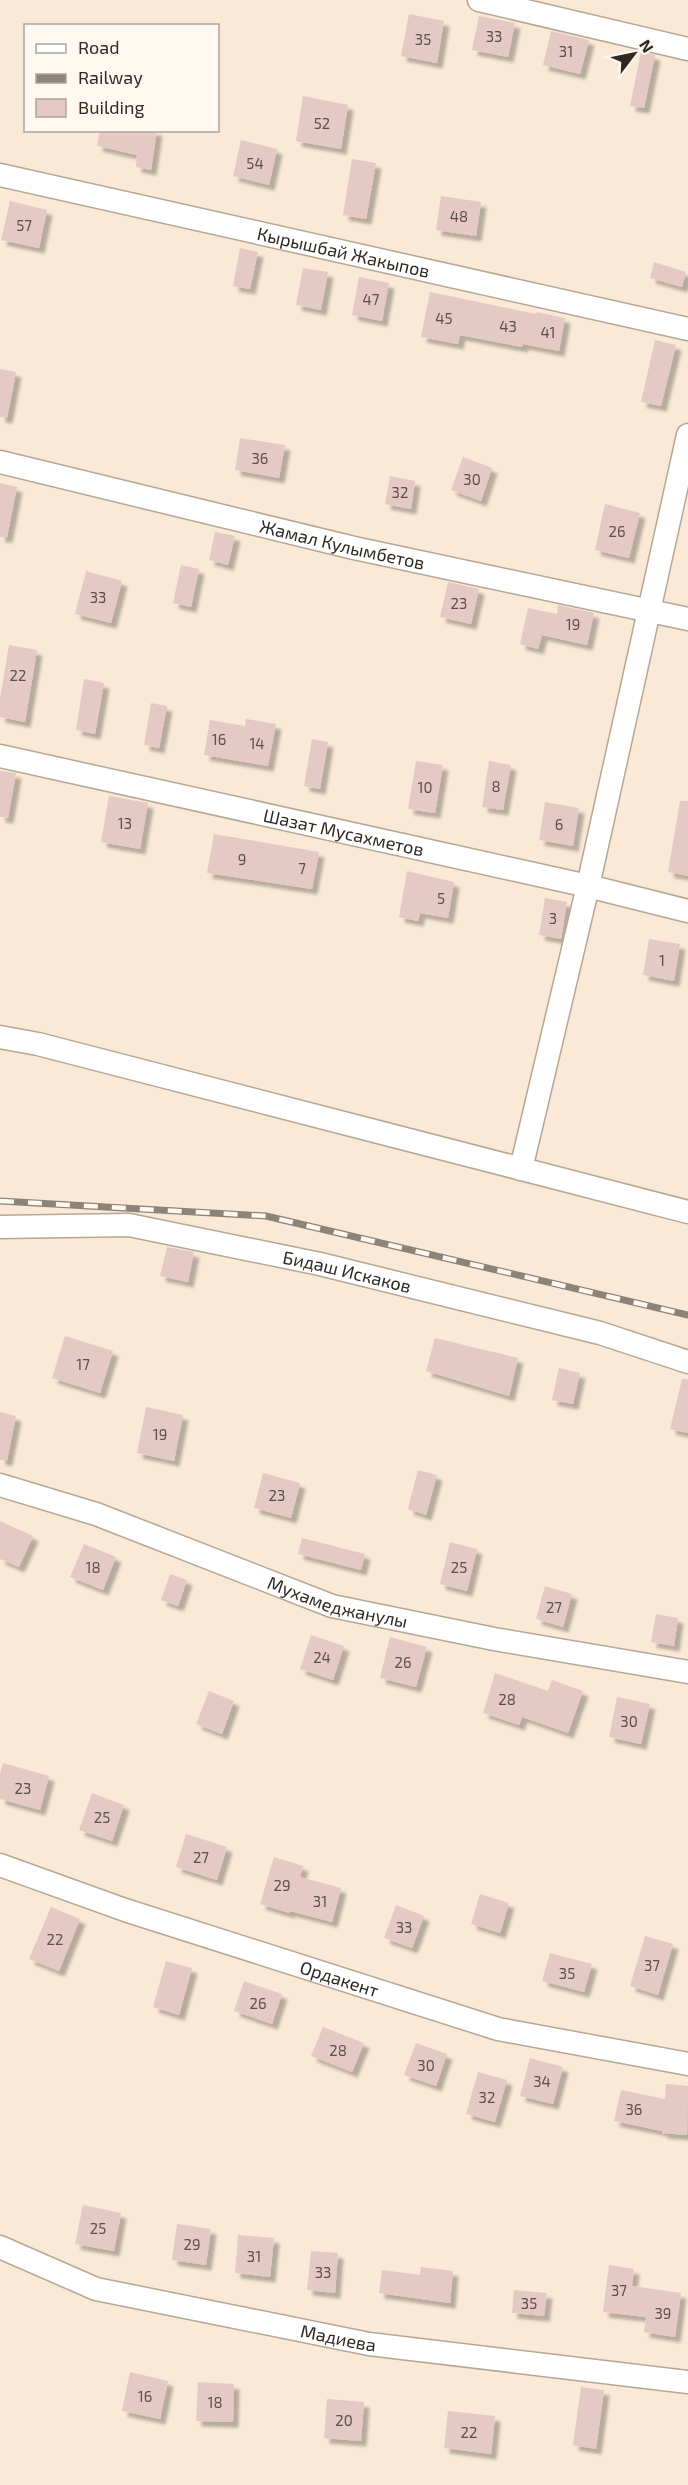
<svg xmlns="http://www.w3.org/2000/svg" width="688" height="2485" font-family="'Exo 2',sans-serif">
	<defs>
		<filter id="shadow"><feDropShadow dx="5.5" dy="5.5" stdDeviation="1.5" flood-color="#0004"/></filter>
	</defs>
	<rect width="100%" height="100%" fill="#f9e9d6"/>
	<g fill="#e4c9c5" filter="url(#shadow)">
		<polygon points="409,14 444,21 437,63 401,56"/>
		<polygon points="479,16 515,23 508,57 472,50"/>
		<polygon points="551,31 589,40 580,74 543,65"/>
		<polygon points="641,52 655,55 644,108 630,106"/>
		<polygon points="303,96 348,105 341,149 296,141"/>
		<polygon points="100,130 157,130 151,170 136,167 137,155 97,146"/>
		<polygon points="241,140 277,149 269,185 233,176"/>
		<polygon points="352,159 376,163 366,219 343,215"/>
		<polygon points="441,196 481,202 476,236 436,230"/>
		<polygon points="10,201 47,210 39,248 1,240"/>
		<polygon points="240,248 258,252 250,289 233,286"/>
		<polygon points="654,262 686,272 682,287 650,278"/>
		<polygon points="303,268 328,272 321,310 296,305"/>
		<polygon points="359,277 389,283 382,321 352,315"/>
		<polygon points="430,292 536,314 537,312 565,318 559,351 523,344 522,347 460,335 458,344 421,337"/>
		<polygon points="655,340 676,345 661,406 641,402"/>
		<polygon points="0,369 16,372 7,418 0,417"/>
		<polygon points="240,438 285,445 279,478 235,470"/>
		<polygon points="463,457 492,468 481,501 451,490"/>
		<polygon points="390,476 415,481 411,509 385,504"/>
		<polygon points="0,483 17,487 7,537 0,537"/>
		<polygon points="605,504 640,513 629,558 595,550"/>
		<polygon points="215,532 235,536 228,565 209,560"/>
		<polygon points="181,565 199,569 191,607 173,603"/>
		<polygon points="86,571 122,581 111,623 75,614"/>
		<polygon points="448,582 479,589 471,624 440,617"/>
		<polygon points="558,605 594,613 587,645 542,635 538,649 520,644 528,608 557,614"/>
		<polygon points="9,645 37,650 25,722 0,717 0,699"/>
		<polygon points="84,679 104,683 95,734 76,730"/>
		<polygon points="151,703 167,706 159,748 144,745"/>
		<polygon points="246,719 276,724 268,766 204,755 210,720 245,726"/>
		<polygon points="312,739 328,742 320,789 304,786"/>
		<polygon points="416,761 443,765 435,813 408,809"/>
		<polygon points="489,761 511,765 503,810 482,807"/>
		<polygon points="0,771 16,773 8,818 0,817"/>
		<polygon points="109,796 148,803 140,849 101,842"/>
		<polygon points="680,801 688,801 688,876 668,872"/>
		<polygon points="545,802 579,808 573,846 539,840"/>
		<polygon points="214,834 319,852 312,889 207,873"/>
		<polygon points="407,871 454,882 448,918 420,913 418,921 399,917"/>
		<polygon points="545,898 567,902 561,939 539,935"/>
		<polygon points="649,939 680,944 674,981 643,975"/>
		<polygon points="167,1247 194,1252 188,1282 160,1276"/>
		<polygon points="65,1336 113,1351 100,1393 52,1378"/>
		<polygon points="435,1338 518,1358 509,1396 426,1371"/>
		<polygon points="559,1368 580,1373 573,1404 552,1400"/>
		<polygon points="682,1379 688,1379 688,1433 670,1429"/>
		<polygon points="146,1407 183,1415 174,1461 137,1453"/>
		<polygon points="0,1412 16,1416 7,1460 0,1460"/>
		<polygon points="418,1470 437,1475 426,1515 408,1509"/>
		<polygon points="263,1473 300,1483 291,1518 254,1508"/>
		<polygon points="0,1521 33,1536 19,1567 0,1559"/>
		<polygon points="302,1538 365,1554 361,1570 298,1554"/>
		<polygon points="450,1542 477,1549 467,1591 440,1584"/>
		<polygon points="84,1544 116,1557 103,1590 70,1577"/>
		<polygon points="170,1574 187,1580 178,1606 161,1600"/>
		<polygon points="545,1586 572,1594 563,1627 536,1619"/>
		<polygon points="656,1614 678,1618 674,1646 651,1642"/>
		<polygon points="311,1635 344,1646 333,1680 300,1669"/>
		<polygon points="390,1637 427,1647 416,1687 380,1678"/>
		<polygon points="495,1673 548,1691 552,1680 583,1691 568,1733 522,1717 519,1725 483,1713"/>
		<polygon points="209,1691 234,1701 222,1734 196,1724"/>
		<polygon points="617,1697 650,1704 641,1744 609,1737"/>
		<polygon points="3,1763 49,1776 40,1810 0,1799 0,1774"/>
		<polygon points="92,1793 124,1805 112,1841 79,1830"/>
		<polygon points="186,1834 227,1847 217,1880 176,1867"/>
		<polygon points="274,1857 303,1866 300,1877 341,1888 332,1922 290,1911 289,1913 260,1904"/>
		<polygon points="480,1894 509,1903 500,1933 471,1924"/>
		<polygon points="396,1905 424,1916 412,1948 384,1938"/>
		<polygon points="51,1907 80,1919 59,1971 29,1959"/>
		<polygon points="645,1936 673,1944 658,1995 630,1986"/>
		<polygon points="550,1953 592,1964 584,1992 542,1981"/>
		<polygon points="166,1961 192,1968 179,2015 153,2007"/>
		<polygon points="244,1981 282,1994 272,2024 234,2011"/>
		<polygon points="323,2027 364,2043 352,2072 311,2056"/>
		<polygon points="416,2043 447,2054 436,2086 404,2075"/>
		<polygon points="530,2058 563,2067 553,2104 520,2096"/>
		<polygon points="478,2072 507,2080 495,2122 466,2114"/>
		<polygon points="666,2084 688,2086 687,2135 662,2133 662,2131 614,2121 621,2090 665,2099"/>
		<polygon points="83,2205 121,2213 114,2251 75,2244"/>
		<polygon points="177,2224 211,2229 206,2265 172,2260"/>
		<polygon points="238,2235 274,2238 270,2277 235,2273"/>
		<polygon points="311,2251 338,2253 335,2293 307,2290"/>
		<polygon points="609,2265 634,2269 632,2286 681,2293 675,2337 644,2332 646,2317 603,2312"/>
		<polygon points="421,2267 453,2271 450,2303 379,2293 382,2270 420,2275"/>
		<polygon points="514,2290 547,2293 544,2316 512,2313"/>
		<polygon points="130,2372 168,2381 160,2419 122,2411"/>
		<polygon points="198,2382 234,2384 233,2422 196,2421"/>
		<polygon points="581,2387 604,2390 596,2449 573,2445"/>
		<polygon points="327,2399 364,2402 361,2441 324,2438"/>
		<polygon points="448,2411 495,2416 491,2454 444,2448"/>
	</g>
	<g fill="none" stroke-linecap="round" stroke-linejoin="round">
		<g stroke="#b6a795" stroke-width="25">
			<g id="minor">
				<polyline points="479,0 688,49"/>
				<path id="s1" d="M 0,175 L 688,329"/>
				<path id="s2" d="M 0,462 L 354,548 L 688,619"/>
				<path id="s3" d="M 0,756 L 588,886 L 688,911"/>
				<polyline points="0,1037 38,1044 688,1212"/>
				<polyline points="521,1169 588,886 688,435"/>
				<path id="s4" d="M 0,1227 L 129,1225 L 320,1264 L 600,1333 L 688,1362"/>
				<path id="s5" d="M 0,1485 L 96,1514 L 332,1606 L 494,1639 L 688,1672"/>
				<path id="s6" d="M 0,1865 L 125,1910 L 498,2029 L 688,2064"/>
				<path id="s7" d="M 0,2247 L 96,2289 L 369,2344 L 688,2382"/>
			</g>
		</g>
		<use href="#minor" stroke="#fff" stroke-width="22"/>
		<g stroke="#8e8377" stroke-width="7">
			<polyline id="rail" points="0,1201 266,1216 688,1315"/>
		</g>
		<use href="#rail" stroke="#fef8f0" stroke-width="4.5" stroke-dasharray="14" stroke-linecap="butt"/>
	</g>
	<g text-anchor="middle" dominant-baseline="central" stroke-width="4.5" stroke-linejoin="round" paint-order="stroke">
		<g font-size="15" fill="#5c514b">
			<text x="494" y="36">33</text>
			<text x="423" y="39">35</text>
			<text x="566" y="51">31</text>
			<text x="322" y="123">52</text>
			<text x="255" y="163">54</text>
			<text x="459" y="216">48</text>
			<text x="24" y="225">57</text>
			<text x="371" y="299">47</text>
			<text x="444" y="318">45</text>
			<text x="508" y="326">43</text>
			<text x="548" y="332">41</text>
			<text x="260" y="458">36</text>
			<text x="472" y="479">30</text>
			<text x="400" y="492">32</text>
			<text x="617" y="531">26</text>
			<text x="98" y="597">33</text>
			<text x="459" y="603">23</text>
			<text x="573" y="624">19</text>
			<text x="18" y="675">22</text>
			<text x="219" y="739">16</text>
			<text x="257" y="743">14</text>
			<text x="496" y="786">8</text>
			<text x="425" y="787">10</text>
			<text x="125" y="823">13</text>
			<text x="559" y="824">6</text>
			<text x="242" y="859">9</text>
			<text x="302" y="868">7</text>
			<text x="441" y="898">5</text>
			<text x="553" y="918">3</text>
			<text x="662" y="960">1</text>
			<text x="83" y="1364">17</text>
			<text x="160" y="1434">19</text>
			<text x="277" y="1495">23</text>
			<text x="93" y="1567">18</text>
			<text x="459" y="1567">25</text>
			<text x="554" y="1607">27</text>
			<text x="322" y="1657">24</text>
			<text x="403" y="1662">26</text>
			<text x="507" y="1699">28</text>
			<text x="629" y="1721">30</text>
			<text x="23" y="1788">23</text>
			<text x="102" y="1817">25</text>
			<text x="201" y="1857">27</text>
			<text x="282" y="1885">29</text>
			<text x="320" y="1901">31</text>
			<text x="404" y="1927">33</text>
			<text x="55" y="1939">22</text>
			<text x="652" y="1965">37</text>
			<text x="567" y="1973">35</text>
			<text x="258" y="2003">26</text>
			<text x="338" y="2050">28</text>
			<text x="426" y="2065">30</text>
			<text x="542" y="2081">34</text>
			<text x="487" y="2097">32</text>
			<text x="634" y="2109">36</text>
			<text x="98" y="2228">25</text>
			<text x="192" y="2244">29</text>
			<text x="254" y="2256">31</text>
			<text x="323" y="2272">33</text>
			<text x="619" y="2290">37</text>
			<text x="529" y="2303">35</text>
			<text x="663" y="2313">39</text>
			<text x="145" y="2396">16</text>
			<text x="215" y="2402">18</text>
			<text x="344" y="2420">20</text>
			<text x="469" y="2432">22</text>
		</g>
		<g font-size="18" fill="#2f2922" stroke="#fef8f0">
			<text stroke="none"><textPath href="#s1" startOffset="352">Кырышбай Жакыпов</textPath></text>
			<text stroke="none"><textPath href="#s2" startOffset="352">Жамал Кулымбетов</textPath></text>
			<text stroke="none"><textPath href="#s3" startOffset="352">Шазат Мусахметов</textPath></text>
			<text stroke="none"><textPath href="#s4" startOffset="352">Бидаш Искаков</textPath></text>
			<text stroke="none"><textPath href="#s5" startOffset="358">Мухамеджанулы</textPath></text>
			<text stroke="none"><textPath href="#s6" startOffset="358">Ордакент</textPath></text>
			<text stroke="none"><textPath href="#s7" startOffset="352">Мадиева</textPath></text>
		</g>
	</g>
	<rect x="24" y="24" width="195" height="108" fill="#fef8f0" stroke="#aba59e" stroke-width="1.5"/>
	<rect x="36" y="44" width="30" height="9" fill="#ffffff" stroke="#aba59e" stroke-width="1.5"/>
	<text x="78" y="54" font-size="18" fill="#2f2922">Road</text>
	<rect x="36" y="74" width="30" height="9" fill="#8e8377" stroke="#aba59e" stroke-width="1.5"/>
	<text x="78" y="84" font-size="18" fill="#2f2922">Railway</text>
	<rect x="36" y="99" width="30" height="18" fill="#e4c9c5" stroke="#aba59e" stroke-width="1.5"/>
	<text x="78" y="114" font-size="18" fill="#2f2922">Building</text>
	<g transform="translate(634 54) rotate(58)" stroke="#fef8f0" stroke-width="4.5" paint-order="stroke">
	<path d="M0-4.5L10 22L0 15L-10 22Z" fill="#2f2922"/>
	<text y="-9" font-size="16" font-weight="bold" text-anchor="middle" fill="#2f2922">N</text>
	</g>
</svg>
